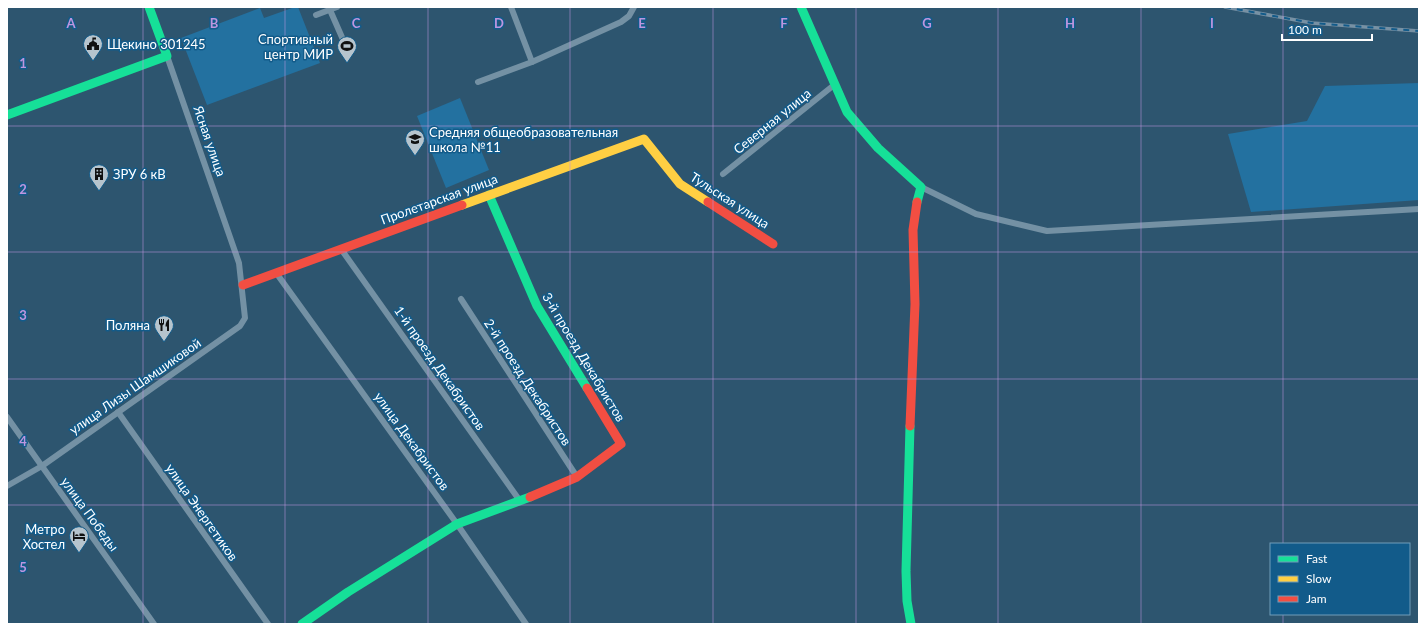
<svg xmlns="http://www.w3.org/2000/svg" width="1426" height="631" font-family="Lato,sans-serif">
	<rect width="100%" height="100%" fill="#2d556f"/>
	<g fill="#2371a0">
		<polygon points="295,7 298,7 320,63 207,105 181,38 260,8 264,18"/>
		<polygon points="1419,83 1419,200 1251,212 1228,134 1307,121 1325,86"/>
		<polygon points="460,98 489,170 446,188 417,116"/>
	</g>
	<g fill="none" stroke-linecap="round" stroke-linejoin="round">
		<g stroke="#7491a4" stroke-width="6">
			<polyline points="511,7 532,62 621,22 629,16 634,7"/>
			<polyline points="330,10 348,51"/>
			<polyline points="316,15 337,7"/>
			<polyline points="478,82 532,62"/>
			<polyline points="723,174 834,85"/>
			<polyline points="921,187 976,214 1047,231 1419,209"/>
			<polyline points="341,249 520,501"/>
			<polyline points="277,274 457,524 526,624"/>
			<polyline points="461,299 577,477"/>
			<polyline points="118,412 268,624"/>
			<polyline points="7,417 154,624"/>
			<polyline points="7,486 42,466 240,326 245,318 239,263 167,56"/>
		</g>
		<g stroke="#16e098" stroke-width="9">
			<polyline points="801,7 847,112 878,148 921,187 917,202"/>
			<polyline points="7,115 167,56 149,7"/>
			<polyline points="489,195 537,306 587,388"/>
			<polyline points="910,426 906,571 907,601 911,624"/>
			<polyline points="302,624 348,592 457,524 530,497"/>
		</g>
		<polyline stroke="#ffcf43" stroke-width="9" points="462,205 644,139 680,184 708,202"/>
		<g stroke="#f24e42" stroke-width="9">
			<polyline points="708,202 773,244"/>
			<polyline points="243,285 462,205"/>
			<polyline points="910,426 915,304 913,230 917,202"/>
			<polyline points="530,497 577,477 621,444 587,388"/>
		</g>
		<g stroke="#7791a4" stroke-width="3.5">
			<polyline id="rail" points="1225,7 1312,23 1419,31"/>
		</g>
		<use href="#rail" stroke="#125b8a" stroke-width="2" stroke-dasharray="6" stroke-linecap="butt"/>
	</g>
	<path fill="none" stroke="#bd96df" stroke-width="1" stroke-opacity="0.55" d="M 143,7 L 143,624M 285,7 L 285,624M 428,7 L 428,624M 570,7 L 570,624M 713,7 L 713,624M 856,7 L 856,624M 998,7 L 998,624M 1141,7 L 1141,624M 1283,7 L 1283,544M 7,126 L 1419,126M 7,252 L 1419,252M 7,379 L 1419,379M 7,505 L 1419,505M 1283,614 L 1283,624"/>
	<defs>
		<g id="civic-pin" transform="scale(1)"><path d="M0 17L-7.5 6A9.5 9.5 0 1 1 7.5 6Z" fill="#b6c4cd" stroke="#125b8a"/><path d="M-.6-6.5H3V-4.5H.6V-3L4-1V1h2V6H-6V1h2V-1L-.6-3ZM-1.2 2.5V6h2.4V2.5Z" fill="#111"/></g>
		<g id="stadium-pin" transform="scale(1)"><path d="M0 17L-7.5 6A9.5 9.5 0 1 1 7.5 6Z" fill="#b6c4cd" stroke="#125b8a"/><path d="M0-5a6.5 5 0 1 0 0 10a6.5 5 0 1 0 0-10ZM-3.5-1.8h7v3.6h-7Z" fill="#111"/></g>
		<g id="school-pin" transform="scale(1)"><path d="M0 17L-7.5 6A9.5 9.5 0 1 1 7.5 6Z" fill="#b6c4cd" stroke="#125b8a"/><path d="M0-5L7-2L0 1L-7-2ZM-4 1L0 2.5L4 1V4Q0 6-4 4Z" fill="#111"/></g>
		<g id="building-pin" transform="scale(1)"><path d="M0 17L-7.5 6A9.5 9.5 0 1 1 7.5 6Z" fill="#b6c4cd" stroke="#125b8a"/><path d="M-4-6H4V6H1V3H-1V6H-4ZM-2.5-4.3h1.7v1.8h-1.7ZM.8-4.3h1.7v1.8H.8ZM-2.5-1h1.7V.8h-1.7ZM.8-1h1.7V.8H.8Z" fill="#111"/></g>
		<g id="restaurant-pin" transform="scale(1)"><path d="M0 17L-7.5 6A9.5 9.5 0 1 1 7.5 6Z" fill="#b6c4cd" stroke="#125b8a"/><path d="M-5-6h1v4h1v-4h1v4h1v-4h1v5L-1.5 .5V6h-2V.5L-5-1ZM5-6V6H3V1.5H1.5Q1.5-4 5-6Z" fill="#111"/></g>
		<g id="hotel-pin" transform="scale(1)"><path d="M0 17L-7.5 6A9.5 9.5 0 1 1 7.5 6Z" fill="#b6c4cd" stroke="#125b8a"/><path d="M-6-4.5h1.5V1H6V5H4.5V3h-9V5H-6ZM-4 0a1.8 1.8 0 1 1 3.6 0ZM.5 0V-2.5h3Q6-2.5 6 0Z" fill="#111"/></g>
	</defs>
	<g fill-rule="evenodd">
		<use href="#civic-pin" x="93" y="44"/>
		<use href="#stadium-pin" x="347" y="46"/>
		<use href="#school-pin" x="415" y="139"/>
		<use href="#building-pin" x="99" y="174"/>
		<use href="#restaurant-pin" x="164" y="325"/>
		<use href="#hotel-pin" x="79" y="536"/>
	</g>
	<g text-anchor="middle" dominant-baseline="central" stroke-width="3" stroke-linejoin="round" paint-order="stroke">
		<g font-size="13" fill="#fff" stroke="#125b8a" text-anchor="end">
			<text x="333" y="39">Спортивный<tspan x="333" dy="15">центр МИР</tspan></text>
			<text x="107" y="44" text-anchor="start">Щекино 301245</text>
			<text x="429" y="132" text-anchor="start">Средняя общеобразовательная<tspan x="429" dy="15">школа №11</tspan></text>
			<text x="113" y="174" text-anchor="start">ЗРУ 6 кВ</text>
			<text x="150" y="325">Поляна</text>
			<text x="65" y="529">Метро<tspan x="65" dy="15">Хостел</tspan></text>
		</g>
		<g font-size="13" fill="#fff" stroke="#125b8a">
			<text transform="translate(772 121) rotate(-39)">Северная улица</text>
			<text transform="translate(210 141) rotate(71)">Ясная улица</text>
			<text transform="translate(439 199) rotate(-20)">Пролетарская улица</text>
			<text transform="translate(730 200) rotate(33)">Тульская улица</text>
			<text transform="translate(584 357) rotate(59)">3-й проезд Декабристов</text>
			<text transform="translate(440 368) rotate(55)">1-й проезд Декабристов</text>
			<text transform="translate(528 382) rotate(57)">2-й проезд Декабристов</text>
			<text transform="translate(135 386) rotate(-35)">улица Лизы Шамшиковой</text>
			<text transform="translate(412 441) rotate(54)">улица Декабристов</text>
			<text transform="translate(202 512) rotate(55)">улица Энергетиков</text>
			<text transform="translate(90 514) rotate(54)">улица Победы</text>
		</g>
	</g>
	<g font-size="13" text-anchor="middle" font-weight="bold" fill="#bd96df" stroke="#125b8a" stroke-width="3" stroke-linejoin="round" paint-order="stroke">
		<text x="71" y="28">A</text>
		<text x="214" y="28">B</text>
		<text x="356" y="28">C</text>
		<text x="499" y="28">D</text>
		<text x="642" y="28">E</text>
		<text x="784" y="28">F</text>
		<text x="927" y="28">G</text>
		<text x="1070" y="28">H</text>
		<text x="1212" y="28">I</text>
		<text x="23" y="68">1</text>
		<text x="23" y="194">2</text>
		<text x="23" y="320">3</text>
		<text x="23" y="446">4</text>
		<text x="23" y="572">5</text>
	</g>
	<rect width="1426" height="631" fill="none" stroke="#ffffff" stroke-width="16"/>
	<rect x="1270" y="543" width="140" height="72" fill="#125b8a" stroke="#719db9"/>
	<rect x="1278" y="556" width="20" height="6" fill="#16e098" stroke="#719db9"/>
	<text x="1306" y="563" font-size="12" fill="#ffffff">Fast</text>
	<rect x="1278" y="576" width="20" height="6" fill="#ffcf43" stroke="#719db9"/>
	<text x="1306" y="583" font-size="12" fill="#ffffff">Slow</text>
	<rect x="1278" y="596" width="20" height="6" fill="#f24e42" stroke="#719db9"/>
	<text x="1306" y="603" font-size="12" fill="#ffffff">Jam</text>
	<path d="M1282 34v6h90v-6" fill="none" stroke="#ffffff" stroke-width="2"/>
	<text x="1288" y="34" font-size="12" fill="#ffffff" stroke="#125b8a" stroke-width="3" paint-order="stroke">100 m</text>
</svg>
